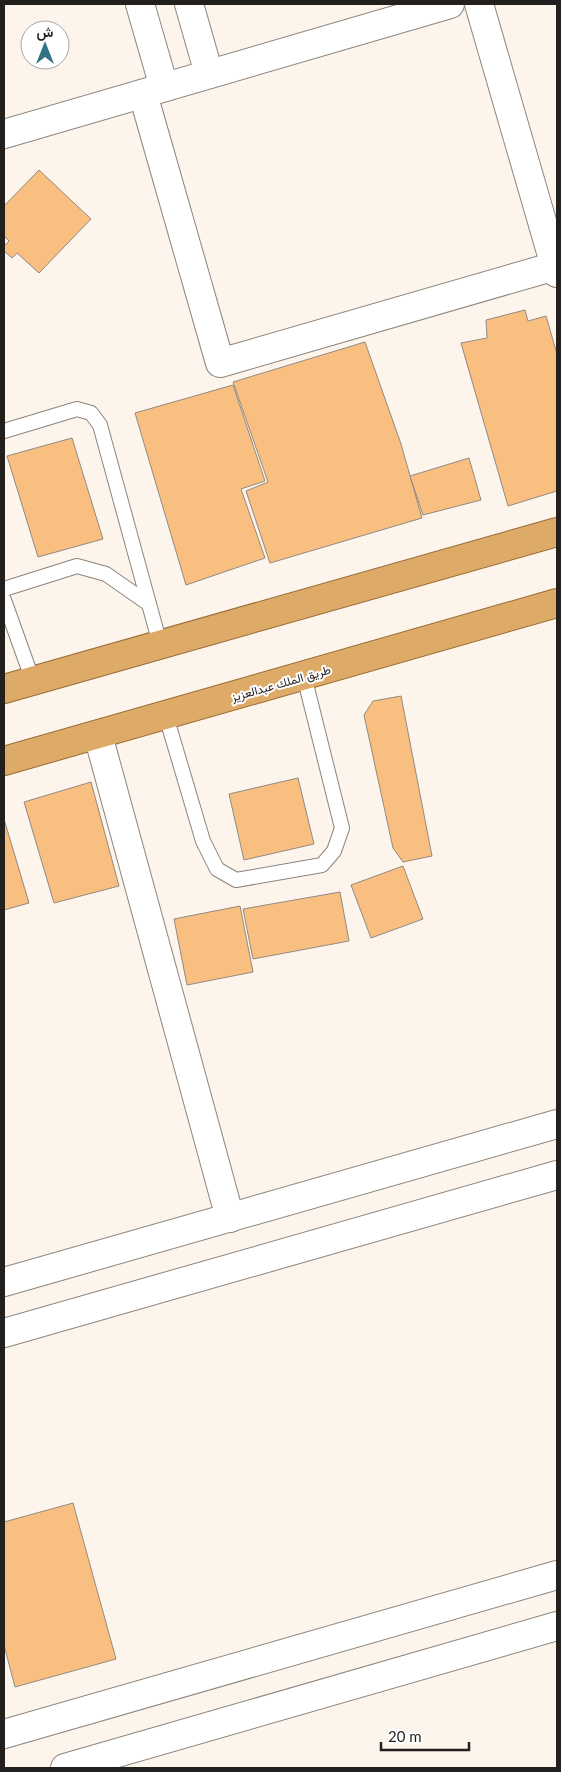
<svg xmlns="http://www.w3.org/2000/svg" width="561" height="1772" font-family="Lato,Vazirmatn,sans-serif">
	<rect width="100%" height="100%" fill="#fdf5ec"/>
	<g fill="#f8bf80" stroke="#928a82">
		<polygon points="39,170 91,219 39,273 17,253 12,258 4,251 4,246 9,241 4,236 4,206"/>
		<polygon points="525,310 528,321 546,316 557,354 557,491 508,506 461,343 487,338 486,320"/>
		<polygon points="365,342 401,444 422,518 270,563 246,491 268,482 233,382"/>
		<polygon points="233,385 265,481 241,489 265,558 186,585 135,413"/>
		<polygon points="72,438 103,539 38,557 7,456"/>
		<polygon points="469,458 481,500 423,515 410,476"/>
		<polygon points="401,696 432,856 403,862 393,848 364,715 373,701"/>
		<polygon points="298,778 314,844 244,860 229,794"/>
		<polygon points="91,782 119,886 54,903 24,802"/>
		<polygon points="4,819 29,903 4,910"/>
		<polygon points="403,866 423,919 371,938 351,885"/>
		<polygon points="340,892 349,941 253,959 243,909"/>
		<polygon points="240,906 253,972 187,985 174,919"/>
		<polygon points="73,1503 116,1659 15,1687 4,1645 4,1522"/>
	</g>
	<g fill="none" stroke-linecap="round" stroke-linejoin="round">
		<g stroke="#8c847d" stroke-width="16">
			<g id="service">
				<polyline points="4,431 77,409 91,413 100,425 160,644"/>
				<polyline points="4,589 77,566 106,574 149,604"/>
				<polyline points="4,600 33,681"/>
				<polyline points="166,716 203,841 217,869 236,880 322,865 334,851 342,828 304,676"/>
			</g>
		</g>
		<g stroke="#8c847d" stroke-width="30">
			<g id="minor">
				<polyline points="140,4 164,87"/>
				<polyline points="189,4 209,74"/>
				<polyline points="479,4 557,273"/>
				<polyline points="143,94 220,363 555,266"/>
				<polyline points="4,134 450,4"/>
				<polyline points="98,735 230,1218"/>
				<polyline points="4,1282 557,1124"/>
				<polyline points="4,1333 557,1175"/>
				<polyline points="4,1734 557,1575"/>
				<polyline points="65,1768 557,1626"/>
			</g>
		</g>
		<g stroke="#976b35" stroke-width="30">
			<g id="trunk">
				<polyline points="4,689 557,532"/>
				<polyline points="4,761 557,603"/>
			</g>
		</g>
		<use href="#service" stroke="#fff" stroke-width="14"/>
		<use href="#minor" stroke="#fff" stroke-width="28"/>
		<use href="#trunk" stroke="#deaa68" stroke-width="28"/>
	</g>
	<g text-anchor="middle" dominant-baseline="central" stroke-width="4" stroke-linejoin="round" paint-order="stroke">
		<g font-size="12" fill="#221f1c" stroke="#fff">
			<text transform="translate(281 683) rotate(-16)">طريق الملك عبدالعزيز</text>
		</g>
	</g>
	<rect width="561" height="1772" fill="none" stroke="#221f1c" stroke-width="10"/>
	<g transform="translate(45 45)"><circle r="24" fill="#ffffff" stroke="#a7a5a4"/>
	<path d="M0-4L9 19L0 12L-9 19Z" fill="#317385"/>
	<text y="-8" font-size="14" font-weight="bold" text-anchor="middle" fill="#221f1c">ش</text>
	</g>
	<path d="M381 1742v8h88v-8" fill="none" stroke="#221f1c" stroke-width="2.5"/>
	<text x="388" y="1742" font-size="15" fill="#221f1c" stroke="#ffffff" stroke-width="4" paint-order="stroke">20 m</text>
</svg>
